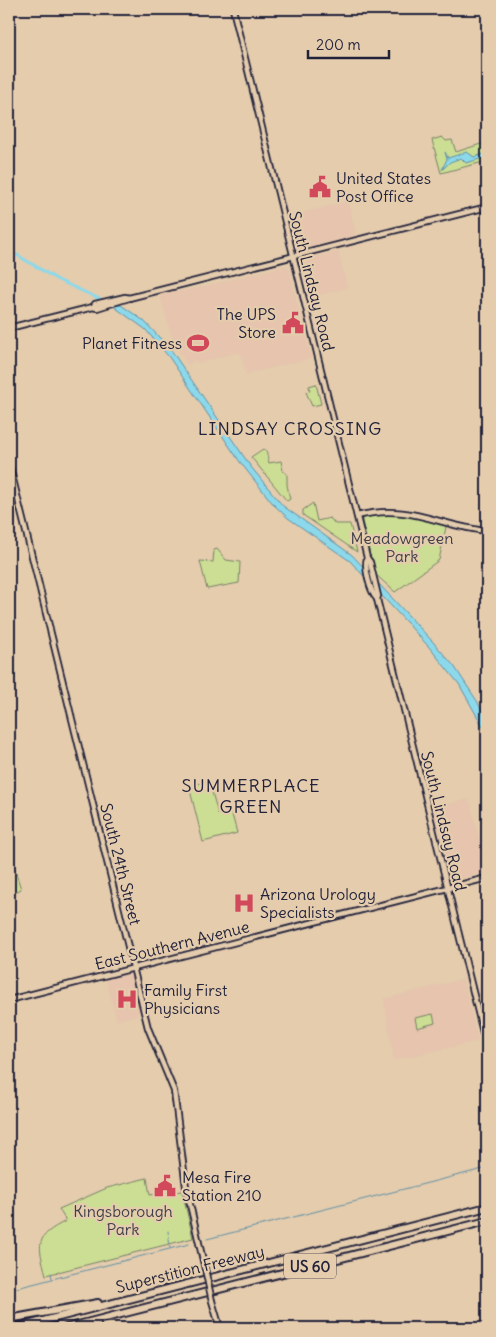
<svg xmlns="http://www.w3.org/2000/svg" width="496" height="1337" font-family="Delius,sans-serif">
	<rect width="100%" height="100%" fill="#e4ccad"/>
	<filter id="ink" filterUnits="userSpaceOnUse"><feTurbulence type="fractalNoise" baseFrequency=".02" numOctaves="2"/><feDisplacementMap in="SourceGraphic" scale="10" xChannelSelector="R" yChannelSelector="G"/><feConvolveMatrix kernelMatrix="1 2 1 2 8 2 1 2 1" color-interpolation-filters="sRGB"/></filter>
	<g filter="url(#ink)">
		<g fill="#e6c4ad">
			<polygon points="348,201 356,236 296,250 287,217"/>
			<polygon points="338,251 347,288 310,297 302,261"/>
			<polygon points="285,266 290,269 297,303 312,358 246,374 241,354 238,352 198,363 195,360 188,365 174,344 160,294 194,289"/>
			<polygon points="469,799 487,872 452,882 449,879 443,845 432,808"/>
			<polygon points="128,973 132,975 141,1014 117,1020 106,979"/>
			<polygon points="463,979 478,1041 394,1060 384,999"/>
		</g>
		<g fill="#ccde93" stroke="#778067">
			<polygon points="442,137 446,141 452,140 456,152 487,142 487,161 441,173 432,140"/>
			<polygon points="316,384 321,404 312,406 306,392 310,391 309,386"/>
			<polygon points="263,449 266,451 269,463 281,461 283,471 287,474 287,485 290,499 287,501 251,457"/>
			<polygon points="313,503 317,521 330,518 335,524 350,524 357,552 303,515 303,510"/>
			<polygon points="378,514 404,514 445,524 446,527 439,560 395,592 374,573 362,521 365,516"/>
			<polygon points="217,549 226,560 240,562 239,583 207,589 200,561 213,562 214,550"/>
			<polygon points="209,781 218,814 231,811 237,833 203,842 189,786"/>
			<polygon points="9,852 21,889 14,893 9,886"/>
			<polygon points="433,1014 435,1023 417,1028 415,1018"/>
			<path d="M 147,1178 L 150,1195 L 182,1191 L 193,1238 L 46,1275 C 38,1244 34,1237 66,1221 L 59,1209 L 107,1188 Z"/>
		</g>
		<g fill="#8cd9eb" stroke="#6290a5">
			<polygon points="487,146 487,157 466,163 461,158 450,162 442,170 447,159 445,152 448,158 467,152 474,157 484,154"/>
			<polygon points="121,305 144,321 171,350 251,467 283,506 352,555 433,642 454,666 477,701 487,721 487,734 459,684 429,647 350,561 288,518 274,505 240,462 169,357 145,329 113,306"/>
		</g>
		<g fill="none" stroke-linecap="round" stroke-linejoin="round">
			<g stroke="#6290a5" stroke-width="1">
				<polyline points="168,1231 170,1248"/>
				<polyline points="207,1239 487,1168"/>
				<polyline points="51,1273 52,1278"/>
				<polyline points="9,1290 189,1244"/>
			</g>
			<polyline stroke="#8cd9eb" stroke-width="3" points="9,250 58,280 102,300"/>
			<g stroke="#22223b" stroke-width="8">
				<g id="secondary">
					<polyline points="233,9 367,558 370,562 378,596 377,599"/>
					<polyline points="93,307 95,304 125,297 129,298"/>
					<polyline points="9,328 93,307 97,308 129,298 487,207"/>
					<polyline points="9,463 148,1028 174,1091 186,1187 205,1269"/>
					<path d="M 357,516 C 411,503 437,526 487,531"/>
					<path d="M 367,558 C 364,568 370,592 377,599 L 487,1049"/>
					<polyline points="9,1000 487,878"/>
					<polyline points="212,1301 220,1328"/>
				</g>
			</g>
			<g stroke="#22223b" stroke-width="10">
				<g id="highway">
					<polyline points="9,1319 98,1303"/>
					<polyline points="16,1328 487,1207"/>
					<polyline points="66,1328 487,1221"/>
					<polyline points="85,1328 97,1323"/>
				</g>
			</g>
			<use href="#secondary" stroke="#e4ccad" stroke-width="4.5"/>
			<use href="#highway" stroke="#e4ccad" stroke-width="6"/>
			<g stroke="#22223b" stroke-width="8" stroke-linecap="butt">
				<polyline id="secondary-bridge" points="205,1269 212,1301"/>
			</g>
			<use href="#secondary-bridge" stroke="#e4ccad" stroke-width="4.5"/>
		</g>
	</g>
	<defs>
		<g id="civic-bare" transform="scale(1.725)"><path d="M-.6-6.5H3V-4.5H.6V-3L4-1V1h2V6H-6V1h2V-1L-.6-3ZM-1.2 2.5V6h2.4V2.5Z" fill="#d1495b" stroke="#e4ccad" stroke-width="2.5" paint-order="stroke"/></g>
		<g id="stadium-bare" transform="scale(1.725)"><path d="M0-5a6.5 5 0 1 0 0 10a6.5 5 0 1 0 0-10ZM-3.5-1.8h7v3.6h-7Z" fill="#d1495b" stroke="#e4ccad" stroke-width="2.5" paint-order="stroke"/></g>
		<g id="hospital-bare" transform="scale(1.725)"><path d="M-5-5h3v3.5h4V-5h3V5h-3V1.5h-4V5h-3Z" fill="#d1495b" stroke="#e4ccad" stroke-width="2.5" paint-order="stroke"/></g>
	</defs>
	<g fill-rule="evenodd">
		<use href="#civic-bare" x="320" y="187"/>
		<use href="#civic-bare" x="293" y="323"/>
		<use href="#stadium-bare" x="198" y="343"/>
		<use href="#hospital-bare" x="244" y="903"/>
		<use href="#hospital-bare" x="127" y="999"/>
		<use href="#civic-bare" x="165" y="1186"/>
	</g>
	<g text-anchor="middle" dominant-baseline="central" stroke-width="4.5" stroke-linejoin="round" paint-order="stroke">
		<rect fill="#e4ccad" stroke="#5c555d" stroke-width="1" x="284" y="1253.5" width="52" height="25" rx="4"/>
		<g font-size="15" font-weight="bold" fill="#22223b">
			<text x="310" y="1266">US 60</text>
		</g>
		<g font-size="16" fill="#22223b" stroke="#e4ccad" text-anchor="start">
			<text x="336" y="178">United States<tspan x="336" dy="18">Post Office</tspan></text>
			<text x="276" y="314" text-anchor="end">The UPS<tspan x="276" dy="18">Store</tspan></text>
			<text x="182" y="343" text-anchor="end">Planet Fitness</text>
			<text x="260" y="894">Arizona Urology<tspan x="260" dy="18">Specialists</tspan></text>
			<text x="144" y="990">Family First<tspan x="144" dy="18">Physicians</tspan></text>
			<text x="182" y="1177">Mesa Fire<tspan x="182" dy="18">Station 210</tspan></text>
		</g>
		<g font-size="16" fill="#22223b" stroke="#e4ccad">
			<text transform="translate(312 281) rotate(76)">South Lindsay Road</text>
			<text transform="translate(444 821) rotate(76)">South Lindsay Road</text>
			<text transform="translate(121 864) rotate(76)">South 24th Street</text>
			<text transform="translate(172 945) rotate(-14)">East Southern Avenue</text>
			<text transform="translate(190 1269) rotate(-14)">Superstition Freeway</text>
		</g>
		<g font-size="16" fill="#3c3e48" stroke="#e4ccad">
			<text x="402" y="538">Meadowgreen<tspan x="402" dy="18">Park</tspan></text>
			<text x="123" y="1211">Kingsborough<tspan x="123" dy="18">Park</tspan></text>
		</g>
		<g font-size="18" letter-spacing="1" fill="#22223b" stroke="#e4ccad">
			<text x="290" y="428">LINDSAY CROSSING</text>
			<text x="251" y="785">SUMMERPLACE<tspan x="251" dy="21">GREEN</tspan></text>
		</g>
	</g>
	<rect width="496" height="1337" fill="none" stroke="#e4ccad" stroke-width="30"/>
	<rect x="15" y="15" width="466" height="1307" fill="none" stroke="#22223b" stroke-width="2" filter="url(#ink)"/>
	<path d="M308 50v8h81v-8" fill="none" stroke="#22223b" stroke-width="2.5"/>
	<text x="316" y="50" font-size="15" fill="#22223b" stroke="#e4ccad" stroke-width="4" paint-order="stroke">200 m</text>
</svg>
